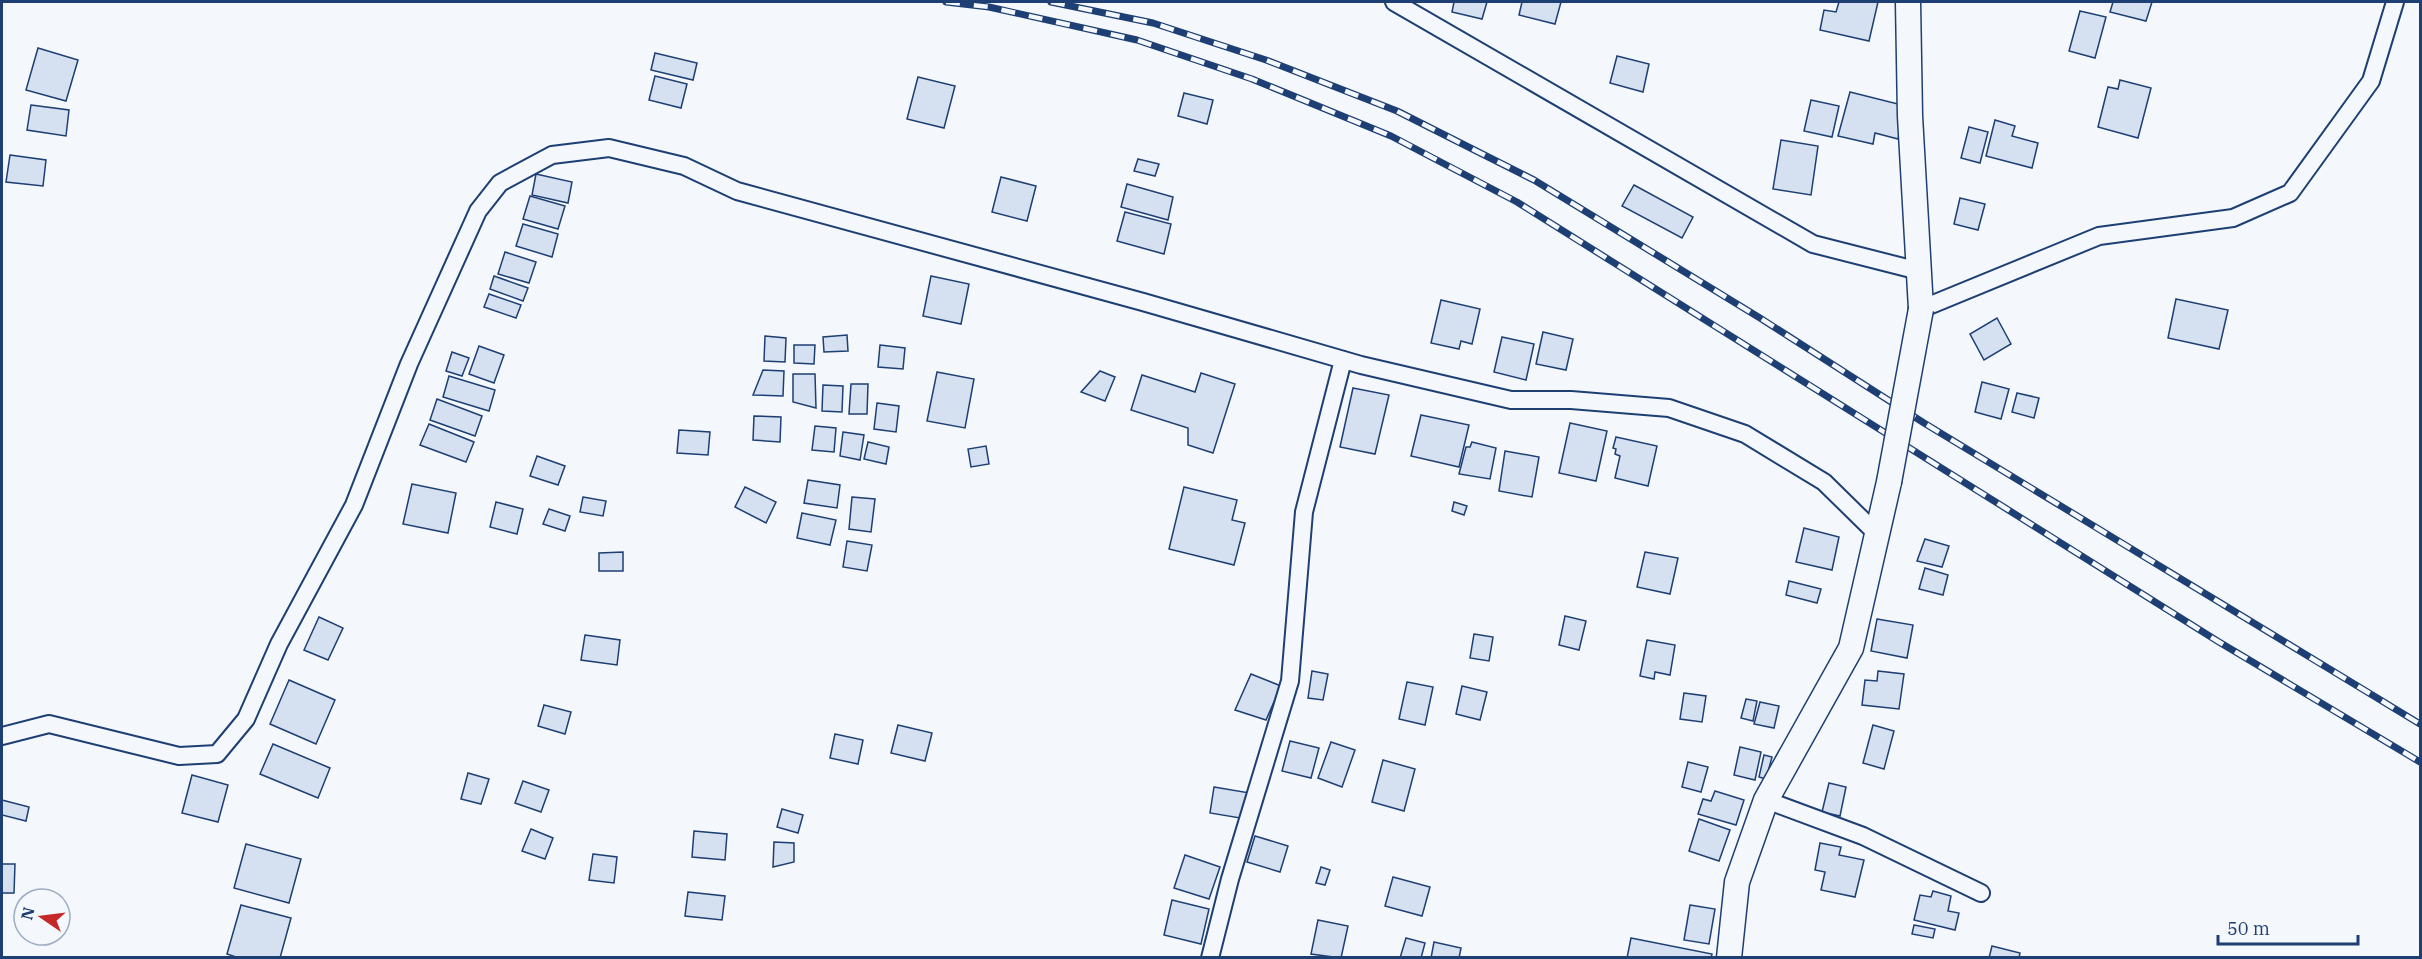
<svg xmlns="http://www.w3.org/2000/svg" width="2422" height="959" font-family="'IBM Plex Serif',serif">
	<rect width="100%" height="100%" fill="#f4f7fb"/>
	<g fill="#d5e0f0" stroke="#1d3f73" stroke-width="1.5">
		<polygon points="1454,2 1487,2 1482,19 1452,12"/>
		<polygon points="1522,2 1561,2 1555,24 1519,15"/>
		<polygon points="1839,2 1878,2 1869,41 1820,30 1824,10 1836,12"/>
		<polygon points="2113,2 2152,2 2146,21 2110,12"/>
		<polygon points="2080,11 2106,17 2095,58 2069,51"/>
		<polygon points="38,48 78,60 66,101 26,90"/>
		<polygon points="655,53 697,63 693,80 651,70"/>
		<polygon points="1617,56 1649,64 1643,92 1610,83"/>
		<polygon points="655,76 687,84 681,108 649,100"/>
		<polygon points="918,77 955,86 944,128 907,119"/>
		<polygon points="2120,80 2151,88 2138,138 2098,127 2108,87 2118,89"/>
		<polygon points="1850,92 1906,106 1898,139 1875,133 1873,144 1838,136"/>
		<polygon points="1184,93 1213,100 1207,124 1178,116"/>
		<polygon points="1811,100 1839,106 1832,137 1804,131"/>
		<polygon points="31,105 69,110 66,136 27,130"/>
		<polygon points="1995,120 2015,126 2012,136 2038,143 2032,168 1986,156"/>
		<polygon points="1969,127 1988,132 1980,163 1961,158"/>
		<polygon points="1781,140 1818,146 1811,195 1773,189"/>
		<polygon points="10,155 46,160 43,186 6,182"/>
		<polygon points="1138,159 1159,164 1155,176 1134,171"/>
		<polygon points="536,174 572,182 568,203 532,195"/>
		<polygon points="1001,177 1036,186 1027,221 992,212"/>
		<polygon points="1127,184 1173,197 1168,220 1121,207"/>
		<polygon points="1634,185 1693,217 1682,238 1622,206"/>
		<polygon points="530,196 565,206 558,229 523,219"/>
		<polygon points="1960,198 1985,204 1978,230 1954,224"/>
		<polygon points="1125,212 1171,224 1164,254 1117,241"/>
		<polygon points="523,224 558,234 552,257 516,246"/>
		<polygon points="505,252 536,262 529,283 498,274"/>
		<polygon points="494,276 528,288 523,301 490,289"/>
		<polygon points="931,276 969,284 961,324 923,316"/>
		<polygon points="489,294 521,305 516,318 484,307"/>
		<polygon points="2176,299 2228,310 2219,349 2168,338"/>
		<polygon points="1441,300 1480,309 1472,344 1461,341 1459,349 1431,343"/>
		<polygon points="1997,318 2011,344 1984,360 1970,334"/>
		<polygon points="1543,332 1573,339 1566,370 1536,364"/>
		<polygon points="847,335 848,351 824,352 823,337"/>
		<polygon points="765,336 786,338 785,362 764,361"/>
		<polygon points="1502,337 1534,344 1526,380 1494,372"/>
		<polygon points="794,345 815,345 814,364 794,363"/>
		<polygon points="880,345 905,348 903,369 878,367"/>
		<polygon points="479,346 504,355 494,383 469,374"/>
		<polygon points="452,352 469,358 462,376 446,371"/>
		<polygon points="763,370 784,371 783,396 753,395"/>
		<polygon points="1100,371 1115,377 1105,401 1081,392"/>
		<polygon points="937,372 974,379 965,428 927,421"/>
		<polygon points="1201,373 1235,384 1213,453 1188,445 1188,428 1131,410 1142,375 1195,392"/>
		<polygon points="793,374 815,374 816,408 793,402"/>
		<polygon points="449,376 495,390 489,411 443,397"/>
		<polygon points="1982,382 2009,389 2001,419 1975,412"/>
		<polygon points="851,384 868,384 867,414 849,414"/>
		<polygon points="823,385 843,386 842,412 822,411"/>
		<polygon points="1353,388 1389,395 1375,454 1340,447"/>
		<polygon points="2017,393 2039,398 2034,418 2012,412"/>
		<polygon points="437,399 482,416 475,436 430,420"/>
		<polygon points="877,403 899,406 896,432 874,429"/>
		<polygon points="1421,415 1469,425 1459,467 1411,456"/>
		<polygon points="754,416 781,417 780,442 753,440"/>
		<polygon points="1570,423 1607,431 1596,481 1559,473"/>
		<polygon points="429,424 474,442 466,462 420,445"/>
		<polygon points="815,426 836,428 834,452 812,450"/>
		<polygon points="679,430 710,432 708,455 677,453"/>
		<polygon points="843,432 864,435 860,460 840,456"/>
		<polygon points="1616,437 1657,446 1648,486 1615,478 1620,456 1615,454 1616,449 1613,448"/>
		<polygon points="868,442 889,447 886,464 864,459"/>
		<polygon points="1472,442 1496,448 1490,479 1459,474 1466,447 1470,447"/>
		<polygon points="986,446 989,464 971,467 968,449"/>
		<polygon points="1505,451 1539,457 1532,497 1499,491"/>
		<polygon points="537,456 565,466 558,485 530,476"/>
		<polygon points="808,480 840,485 837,508 804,503"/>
		<polygon points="412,484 456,493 448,533 403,524"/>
		<polygon points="745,487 776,502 766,523 735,507"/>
		<polygon points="1184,487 1237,500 1232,520 1245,523 1234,565 1169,549"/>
		<polygon points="583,497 606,501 603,516 580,512"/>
		<polygon points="852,497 875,499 871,532 849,529"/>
		<polygon points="496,502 523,509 517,534 490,527"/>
		<polygon points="1454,502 1467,506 1464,515 1452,511"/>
		<polygon points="549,509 570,516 565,531 543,524"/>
		<polygon points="802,513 836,520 830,545 797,538"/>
		<polygon points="1804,528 1839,537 1832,570 1796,562"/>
		<polygon points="1925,539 1949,546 1942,567 1917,561"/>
		<polygon points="847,541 872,545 867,571 843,567"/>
		<polygon points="623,552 623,571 599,571 599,553"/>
		<polygon points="1645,552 1678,558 1670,594 1637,587"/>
		<polygon points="1925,568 1948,575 1943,595 1919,589"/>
		<polygon points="1789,581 1821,589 1817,603 1786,595"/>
		<polygon points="1565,616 1586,621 1579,650 1559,645"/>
		<polygon points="319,617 343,628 328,660 304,650"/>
		<polygon points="1877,619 1913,625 1907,658 1871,651"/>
		<polygon points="1474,634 1493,637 1489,661 1470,658"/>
		<polygon points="585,635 620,640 617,665 581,660"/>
		<polygon points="1647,640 1675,645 1670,675 1655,672 1654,679 1640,676"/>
		<polygon points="1312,671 1328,674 1323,700 1308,698"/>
		<polygon points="1878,671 1904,674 1899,709 1862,705 1865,680 1877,681"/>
		<polygon points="1251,674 1281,686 1266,720 1235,710"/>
		<polygon points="289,680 335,700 316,744 270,724"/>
		<polygon points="1407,682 1433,687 1425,725 1399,719"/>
		<polygon points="1462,686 1487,692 1480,720 1456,714"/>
		<polygon points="1684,693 1706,696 1702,722 1680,719"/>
		<polygon points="1746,699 1757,701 1753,721 1741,718"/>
		<polygon points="1760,702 1779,706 1774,728 1754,724"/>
		<polygon points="544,705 571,712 565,734 538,726"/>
		<polygon points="898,725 932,733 925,761 891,753"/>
		<polygon points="1873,725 1894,731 1884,769 1863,763"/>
		<polygon points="835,734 863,740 858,764 830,758"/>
		<polygon points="1290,741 1319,748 1311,778 1282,771"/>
		<polygon points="1331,742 1355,750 1342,787 1318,778"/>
		<polygon points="273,744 330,768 318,798 260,774"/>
		<polygon points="1740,747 1761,752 1755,780 1734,775"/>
		<polygon points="1764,755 1772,757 1766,779 1759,777"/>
		<polygon points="1383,760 1415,769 1404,811 1372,802"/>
		<polygon points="1688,762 1708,767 1701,792 1682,787"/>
		<polygon points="468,773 489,779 481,804 461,799"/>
		<polygon points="192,775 228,785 218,822 182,813"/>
		<polygon points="523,781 549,790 541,812 515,803"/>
		<polygon points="1829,783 1846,787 1840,816 1822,812"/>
		<polygon points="1214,787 1250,793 1246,819 1210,813"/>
		<polygon points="1715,791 1744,800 1736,825 1698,814 1703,799 1711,801"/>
		<polygon points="2,800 29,807 26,821 2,815"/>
		<polygon points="782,809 803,815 798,833 777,827"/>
		<polygon points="1699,819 1730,830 1719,861 1689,851"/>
		<polygon points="531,829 553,838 545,859 522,851"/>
		<polygon points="694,831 727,834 725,860 692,857"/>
		<polygon points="1255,836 1288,846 1280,872 1247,862"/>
		<polygon points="774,842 794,843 794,862 773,867"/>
		<polygon points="1820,843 1841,847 1839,855 1864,860 1855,897 1821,890 1825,872 1815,870"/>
		<polygon points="246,844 301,859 289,903 234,888"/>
		<polygon points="593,854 617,857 614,883 589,880"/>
		<polygon points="1185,855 1220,867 1209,899 1174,888"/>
		<polygon points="2,864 15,864 14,893 2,893"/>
		<polygon points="1321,867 1330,870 1325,885 1316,883"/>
		<polygon points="1393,877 1430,887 1422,916 1385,906"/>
		<polygon points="1933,891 1951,896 1948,911 1959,913 1955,930 1914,920 1920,895 1931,897"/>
		<polygon points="688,892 725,896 722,920 685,916"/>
		<polygon points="1172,900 1209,909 1201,944 1164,935"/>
		<polygon points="241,905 291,918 280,958 239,958 227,954"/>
		<polygon points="1690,905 1715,909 1709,944 1684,940"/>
		<polygon points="1318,920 1348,926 1341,958 1311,954"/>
		<polygon points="1914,925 1935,929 1933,938 1912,934"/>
		<polygon points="1406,938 1425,943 1421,958 1400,958"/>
		<polygon points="1631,938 1712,954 1711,958 1627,958"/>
		<polygon points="1434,942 1461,948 1459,958 1431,958"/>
		<polygon points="1992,946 2020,953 2019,958 1989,958"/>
	</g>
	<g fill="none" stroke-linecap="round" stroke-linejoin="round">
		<g stroke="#1d3f73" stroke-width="20">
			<g id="street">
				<polyline points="1394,2 1813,244 1919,271"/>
				<polyline points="1921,309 2099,236 2233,218 2290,193 2371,81 2395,2"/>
				<polyline points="2,736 49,724 179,756 217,754 246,719 279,644 354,505 409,364 478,211 500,183 552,155 609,148 684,166 737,191 1143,302 1361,365 1511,400 1571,400 1669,408 1745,434 1824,482 1877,534"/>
				<polyline points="1766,800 1863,836 1981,893"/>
				<polyline points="1210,958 1230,879 1290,681 1304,512 1343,360"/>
			</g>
		</g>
		<g stroke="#1d3f73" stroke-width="27">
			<g id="secondary">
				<polyline points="1908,2 1910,116 1921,309"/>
				<polyline points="1729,958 1737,882 1766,800 1851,648 1889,482"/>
			</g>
		</g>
		<use href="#street" stroke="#f4f7fb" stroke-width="16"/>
		<use href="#secondary" stroke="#f4f7fb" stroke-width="24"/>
		<g stroke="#1d3f73" stroke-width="7">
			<g id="rail">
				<polyline points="946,2 989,7 1137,40 1252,79 1391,136 1517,202 2219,642 2420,762"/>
				<polyline points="1051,2 1153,23 1266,60 1397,111 1534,180 1760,318 1924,423 2420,724"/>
			</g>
		</g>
		<use href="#rail" stroke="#f4f7fb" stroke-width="4.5" stroke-dasharray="14" stroke-linecap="butt"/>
		<g stroke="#1d3f73" stroke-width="27" stroke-linecap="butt">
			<polyline id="secondary-bridge" points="1889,482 1921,309"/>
		</g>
		<use href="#secondary-bridge" stroke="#f4f7fb" stroke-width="24"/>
	</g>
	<rect width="2422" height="959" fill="none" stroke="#1d3f73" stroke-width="6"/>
	<g transform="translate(42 917) rotate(284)"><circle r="28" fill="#f4f7fb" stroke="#9eadc5" stroke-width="1.5"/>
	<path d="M0-4.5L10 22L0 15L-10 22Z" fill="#c62828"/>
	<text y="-9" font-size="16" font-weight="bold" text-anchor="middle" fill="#1d3f73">N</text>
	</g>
	<path d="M2218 935v9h140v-9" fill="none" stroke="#1d3f73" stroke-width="3"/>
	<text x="2227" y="935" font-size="18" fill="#1d3f73" stroke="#f4f7fb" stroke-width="4.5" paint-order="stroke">50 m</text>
</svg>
